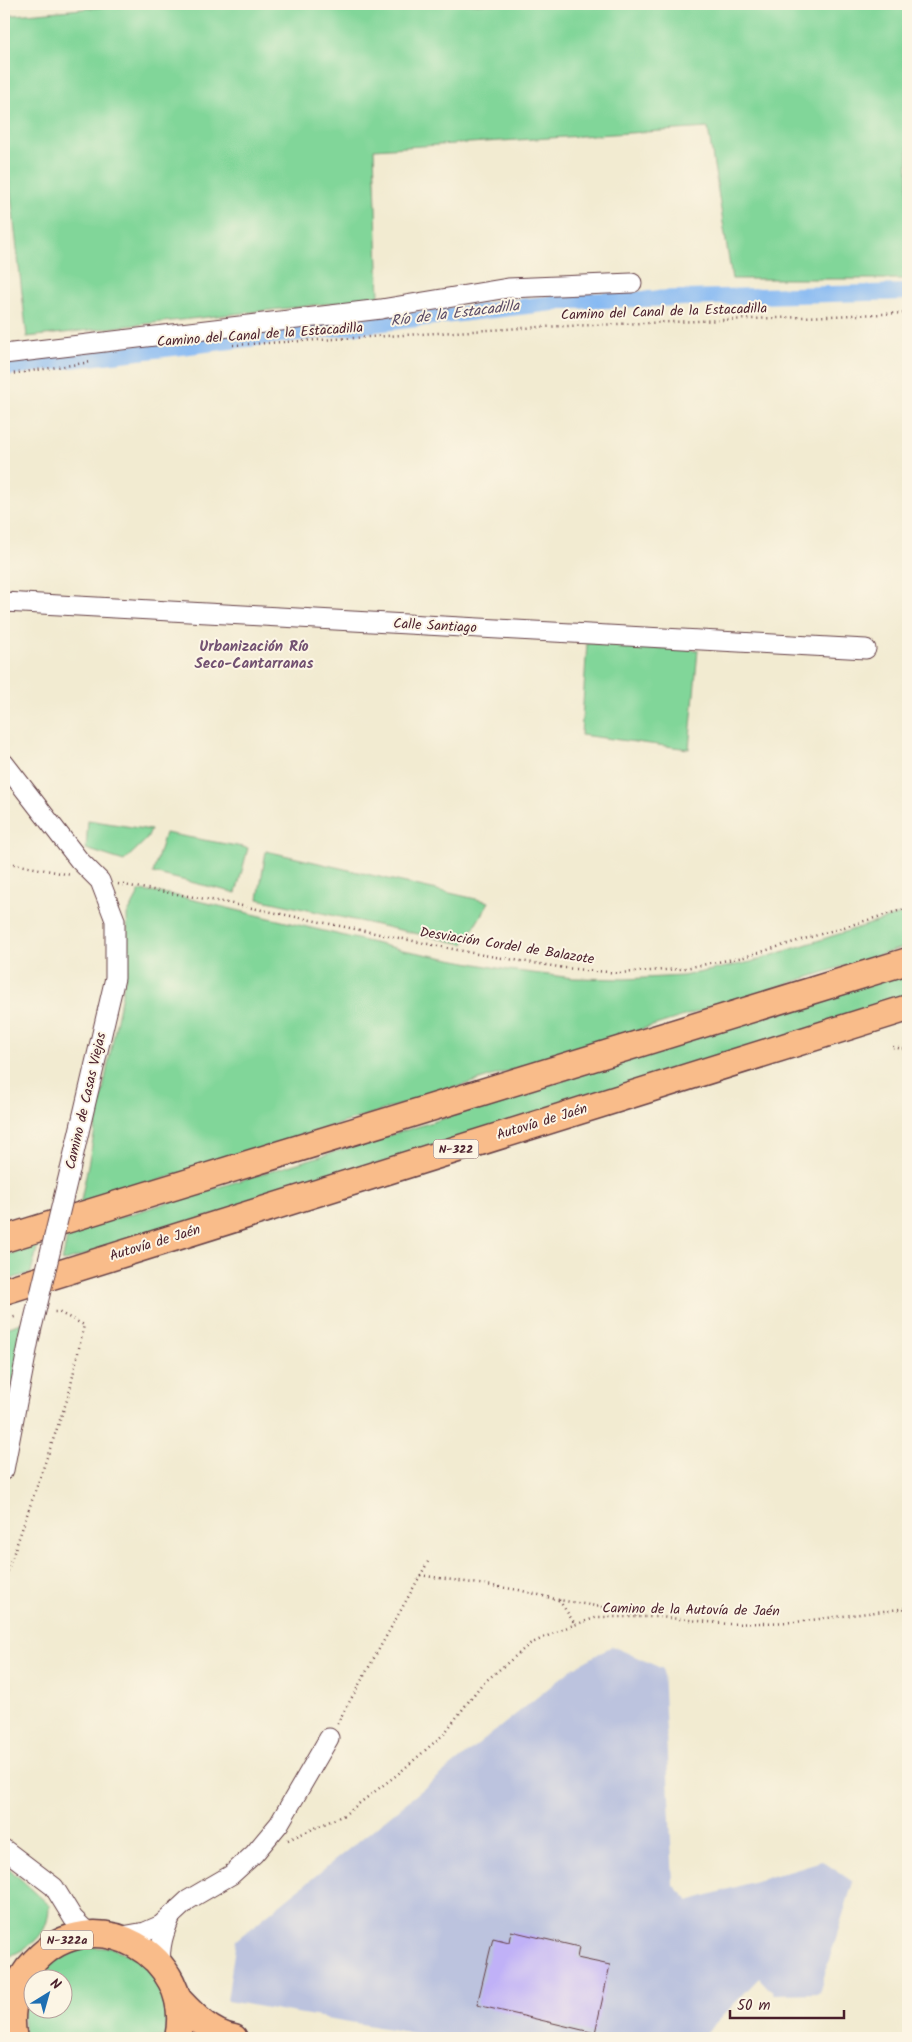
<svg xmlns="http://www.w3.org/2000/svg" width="912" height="2042" font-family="Kalam,sans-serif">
	<rect width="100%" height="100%" fill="#fcf5e5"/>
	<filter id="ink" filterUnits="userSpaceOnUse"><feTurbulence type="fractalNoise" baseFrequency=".02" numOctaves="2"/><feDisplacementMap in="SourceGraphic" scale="10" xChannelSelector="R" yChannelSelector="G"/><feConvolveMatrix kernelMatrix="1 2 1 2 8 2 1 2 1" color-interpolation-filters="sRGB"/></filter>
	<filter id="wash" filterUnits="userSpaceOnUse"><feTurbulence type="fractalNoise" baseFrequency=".0096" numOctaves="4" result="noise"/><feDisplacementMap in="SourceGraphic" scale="20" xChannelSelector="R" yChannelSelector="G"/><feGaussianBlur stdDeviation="1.12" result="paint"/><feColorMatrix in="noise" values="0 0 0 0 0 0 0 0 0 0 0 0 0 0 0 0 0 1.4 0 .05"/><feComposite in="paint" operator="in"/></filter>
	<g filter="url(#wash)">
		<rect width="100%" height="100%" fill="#f2ebd1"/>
		<polygon fill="#bcc3de" points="612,1646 663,1669 673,1884 689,1901 822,1861 853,1882 819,1993 774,1994 759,1978 701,2038 656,2032 654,2038 443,2038 227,2001 236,1940 572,1669"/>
		<g fill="#81d699" stroke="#667a62">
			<polygon points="138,4 908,4 908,279 732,279 708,128 374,149 379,298 27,337 9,178 4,178 4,16"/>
			<polygon points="587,643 698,650 689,749 581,735"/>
			<polygon points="88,820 151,830 146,840 124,861 86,849"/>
			<polygon points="165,833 248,848 236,893 153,873"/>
			<polygon points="266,851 489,902 464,944 258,899"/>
			<polygon points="140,891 169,894 403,950 508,970 573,978 625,979 683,976 751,962 908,912 908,946 80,1205 128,964 127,915"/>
			<polygon points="908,971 908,999 62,1262 68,1233 426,1124"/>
			<polygon points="38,1245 31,1273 4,1281 4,1256"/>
			<polygon points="26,1321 4,1425 4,1329"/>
			<path d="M 4,1864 L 49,1905 C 49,1937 30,1947 4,1959 Z"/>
			<path d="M 87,1947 L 112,1948 L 135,1957 L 154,1974 L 166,1996 L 167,2038 L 25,2038 L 23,2014 L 32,1984 L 32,2010 L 62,2010 L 62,1980 L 35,1979 C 49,1959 64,1953 87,1947 Z"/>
		</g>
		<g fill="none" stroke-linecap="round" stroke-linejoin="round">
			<polyline stroke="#86b9f3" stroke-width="16" points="4,368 570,301 908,292"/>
		</g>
		<g id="blocks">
			<polygon fill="#c0b1f7" points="511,1931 579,1947 577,1958 610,1965 595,2033 477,2005 493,1938 509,1942"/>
		</g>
	</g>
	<g filter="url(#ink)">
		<use href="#blocks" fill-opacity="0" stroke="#633e44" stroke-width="1"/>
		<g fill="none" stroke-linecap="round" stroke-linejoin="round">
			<g stroke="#633e44" stroke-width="21">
				<g id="minor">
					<polyline points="4,354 381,309 508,288 632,283"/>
					<polyline points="4,602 866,649"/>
					<polyline points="4,763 79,860 100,881 115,920 115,978 70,1170"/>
					<polyline points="4,1470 29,1340"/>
					<polyline points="4,1849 54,1887 73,1918 83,1928 93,1934"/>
					<polyline points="117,1937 145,1932 161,1925 188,1900 231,1875 254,1854 279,1824 329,1738"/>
					<path d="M 161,1964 C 159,1947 164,1932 171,1916"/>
				</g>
			</g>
			<g stroke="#633e44" stroke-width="29">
				<g id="highway">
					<polyline points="4,1239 908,961"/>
					<polyline points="4,1291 908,1008"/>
					<path d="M 178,1999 C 194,2016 211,2034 234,2038"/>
					<path d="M 14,2038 C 10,2023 12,2008 16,1993 C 19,1981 26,1970 35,1961 C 93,1898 196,1955 178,2038"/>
				</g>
			</g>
			<g stroke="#633e44" stroke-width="2.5" stroke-dasharray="1 4" stroke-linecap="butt">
				<polyline points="233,345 540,327 908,313"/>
				<polyline points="4,375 91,362"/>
				<polyline points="4,862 71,875"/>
				<polyline points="118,884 223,902 477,954 565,968 618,973 680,969 744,957 908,908"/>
				<polyline points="893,1047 908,1050"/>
				<polyline points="4,1320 18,1316"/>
				<polyline points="420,1575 519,1590 559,1600 620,1610 640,1616"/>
				<polyline points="4,1581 69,1394 84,1325 58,1312 53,1312"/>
				<polyline points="559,1600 575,1624"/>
				<polyline points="337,1724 429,1560"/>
				<polyline points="288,1840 344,1815 398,1774 444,1734 481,1685 530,1644 565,1628 598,1617 660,1617 728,1624 795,1622 908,1608"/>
			</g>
			<use href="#minor" stroke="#fff" stroke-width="19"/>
			<use href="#highway" stroke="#f9bc8a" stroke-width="26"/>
			<g stroke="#633e44" stroke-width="21" stroke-linecap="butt">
				<polyline id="minor-bridge" points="29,1340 70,1170"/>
			</g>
			<use href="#minor-bridge" stroke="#fff" stroke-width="19"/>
		</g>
	</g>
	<g text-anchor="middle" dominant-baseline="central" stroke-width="4" stroke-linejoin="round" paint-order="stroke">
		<g fill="#fcf5e5" stroke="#7f5f63" stroke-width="1">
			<rect x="433.5" y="1139.5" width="45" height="19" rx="4"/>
			<rect x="41" y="1930.5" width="52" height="19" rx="4"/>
		</g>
		<g font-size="12" font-weight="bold" fill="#4a1f2b">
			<text x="456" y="1149">N-322</text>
			<text x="67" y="1940">N-322a</text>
		</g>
		<g font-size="14" fill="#4a1f2b" stroke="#fcf5e5">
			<text transform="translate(664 312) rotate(-2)">Camino del Canal de la Estacadilla</text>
			<text transform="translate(260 335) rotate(-4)">Camino del Canal de la Estacadilla</text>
			<text transform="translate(435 626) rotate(3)">Calle Santiago</text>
			<text transform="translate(507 946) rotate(9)">Desviación Cordel de Balazote</text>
			<text transform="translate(86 1101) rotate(-77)">Camino de Casas Viejas</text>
			<text transform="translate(542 1122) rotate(-17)">Autovía de Jaén</text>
			<text transform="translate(155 1243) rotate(-17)">Autovía de Jaén</text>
			<text transform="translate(691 1610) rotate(1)">Camino de la Autovía de Jaén</text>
		</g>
		<g font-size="15" font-style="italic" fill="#5c4d67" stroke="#fcf5e5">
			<text transform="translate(455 314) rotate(-7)">Río de la Estacadilla</text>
		</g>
		<g font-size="15" font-weight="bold" fill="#735272" stroke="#fcf5e5">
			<text x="254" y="647">Urbanización Río<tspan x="254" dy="17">Seco-Cantarranas</tspan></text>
		</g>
	</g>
	<rect width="912" height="2042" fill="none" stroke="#fcf5e5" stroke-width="20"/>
	<g transform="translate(48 1994) rotate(37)"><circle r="24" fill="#fcf5e5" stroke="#b59f9b"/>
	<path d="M0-4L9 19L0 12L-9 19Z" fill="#1f6fb2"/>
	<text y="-8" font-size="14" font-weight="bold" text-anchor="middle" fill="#4a1f2b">N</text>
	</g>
	<path d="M730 2010v8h114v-8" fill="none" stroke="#4a1f2b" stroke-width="2.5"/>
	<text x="737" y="2010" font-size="15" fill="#4a1f2b" stroke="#fcf5e5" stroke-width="4" paint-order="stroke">50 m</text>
</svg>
